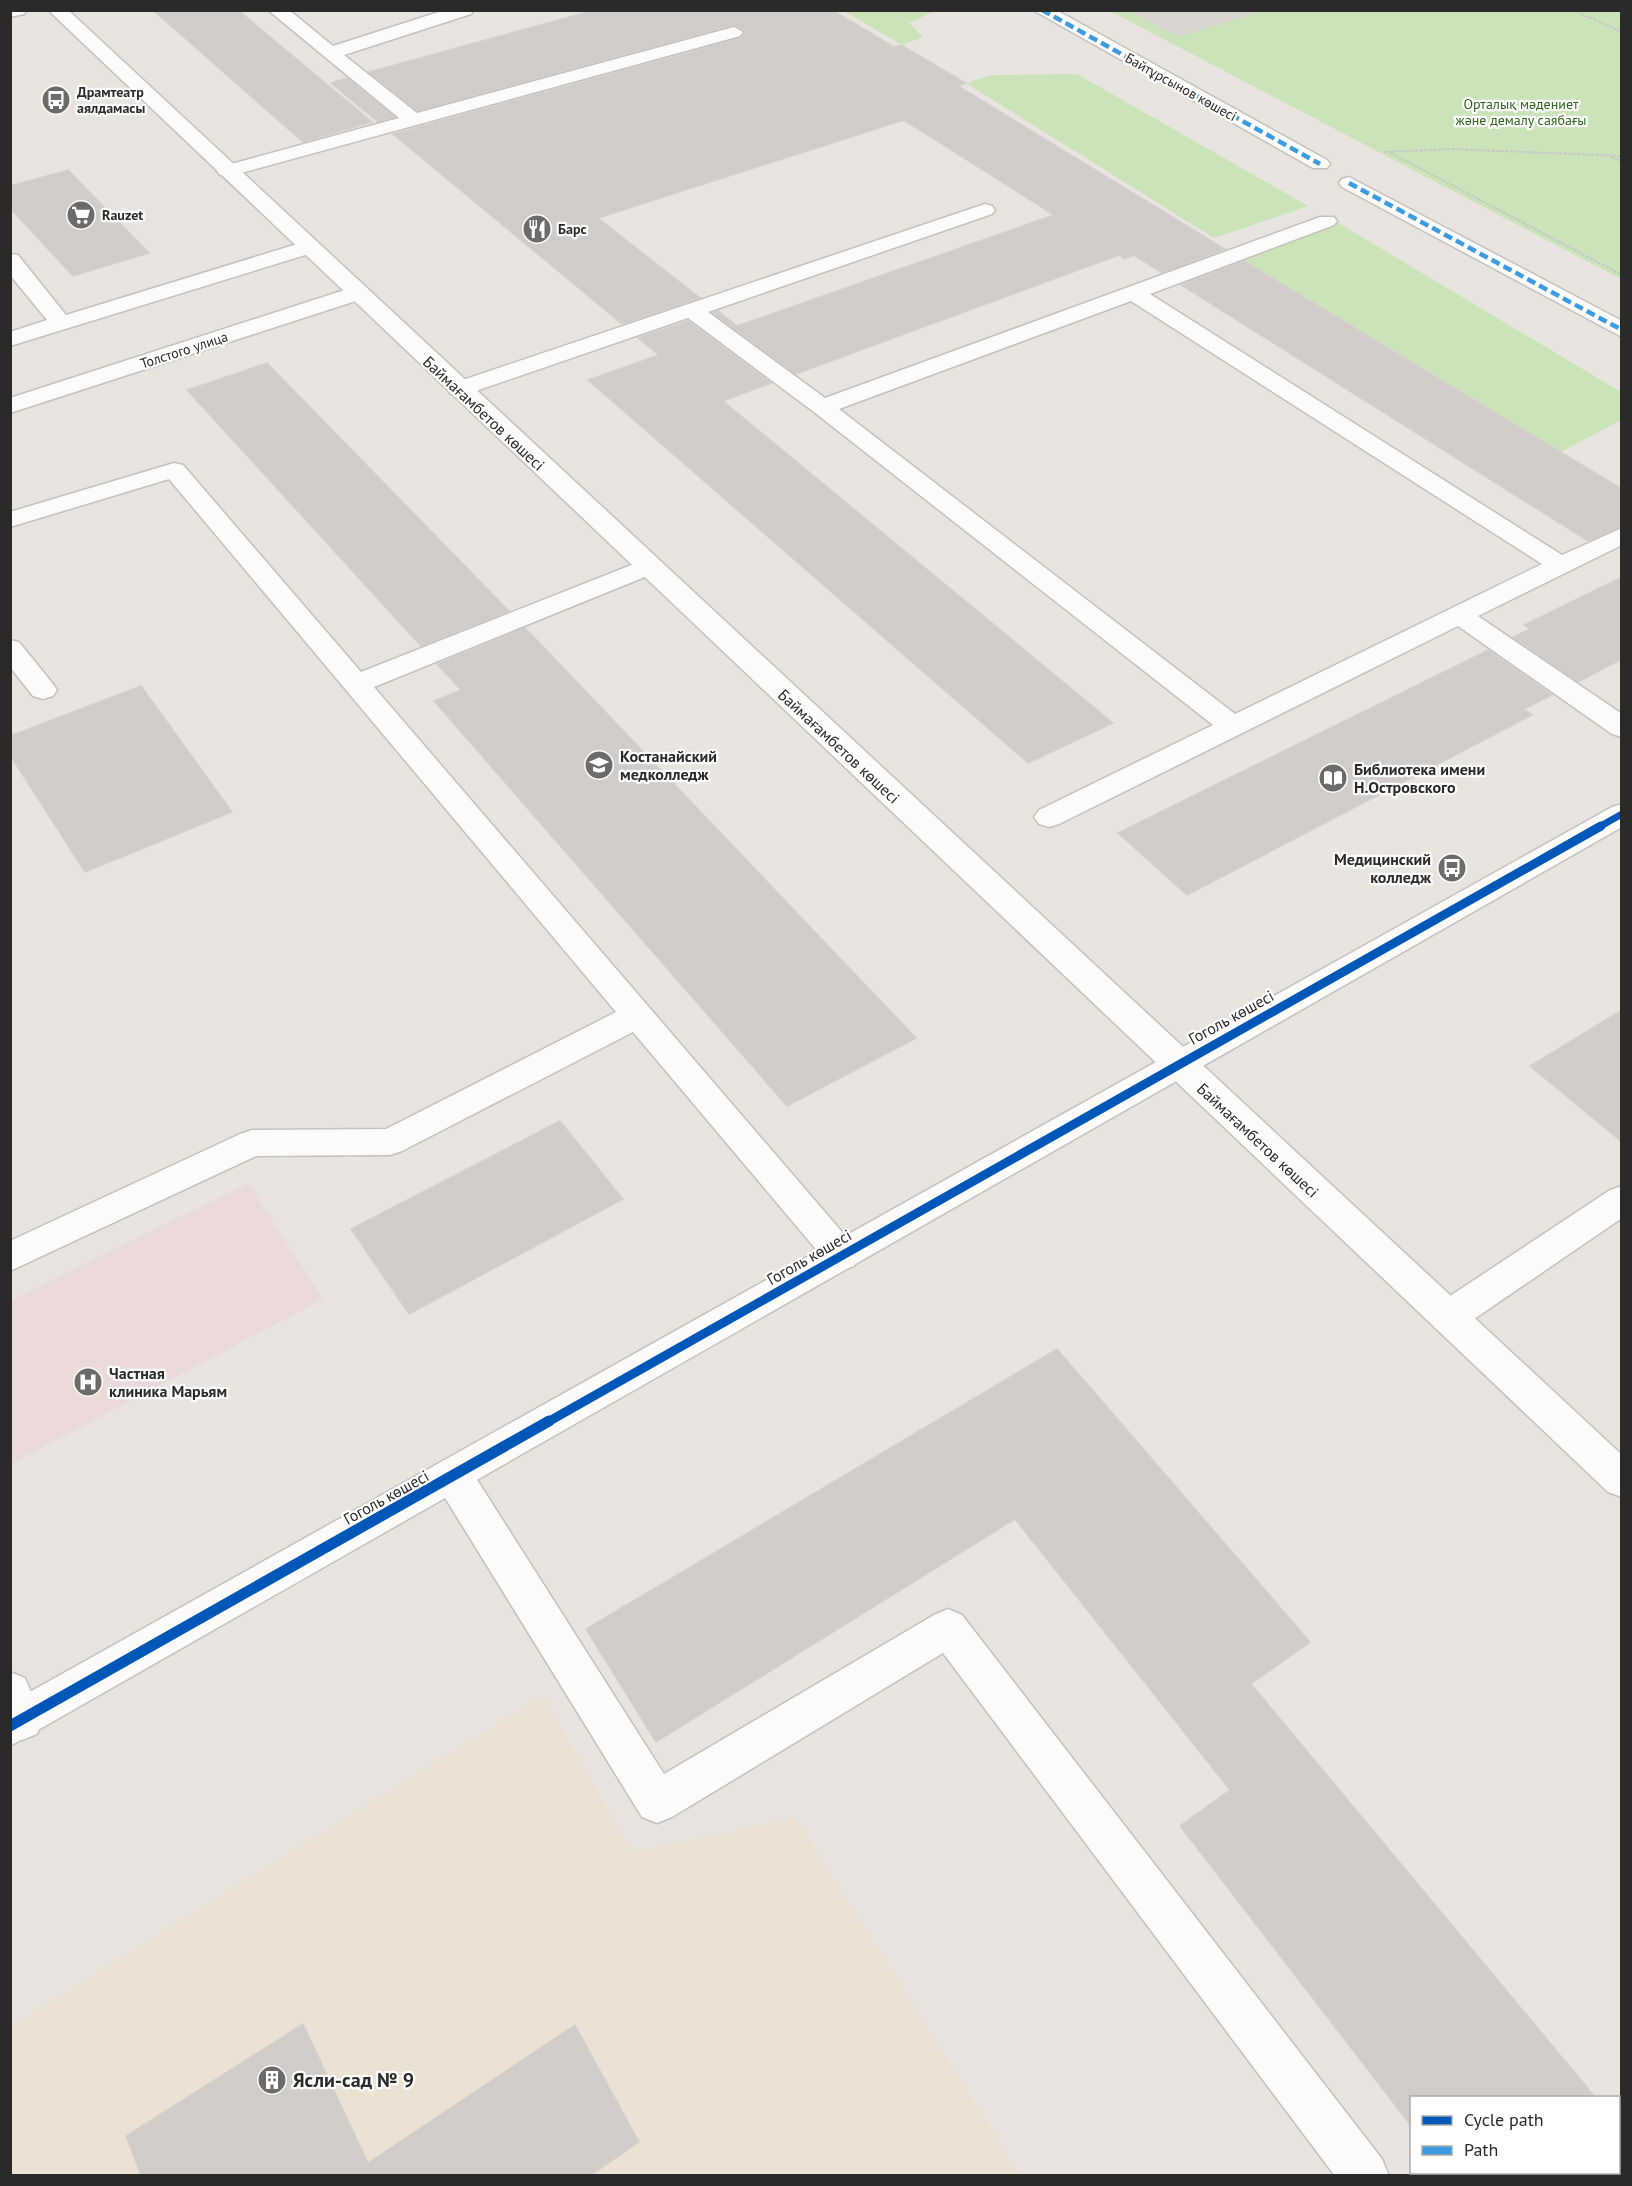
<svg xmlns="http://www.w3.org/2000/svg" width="1632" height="2186" font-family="'PT Sans',sans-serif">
	<rect width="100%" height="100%" fill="#e8e4e0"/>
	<polygon fill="#ebe2d4" points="543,1696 632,1853 795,1818 1020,2175 11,2176 11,2027"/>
	<polygon fill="#eadad9" points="248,1183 323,1299 11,1464 11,1301"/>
	<g fill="#cbe3b9">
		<polygon points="844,11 935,11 909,23 923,37 902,45"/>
		<polygon points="1110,11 1621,11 1621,279"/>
		<polygon points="1077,74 1308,206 1214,238 966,83 992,75"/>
		<polygon points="1330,218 1621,392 1621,420 1561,452 1235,258"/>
	</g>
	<polygon fill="#d8d4cf" points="1130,11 1264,11 1178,37"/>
	<g fill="#cfccc9" stroke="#d3d0cc" stroke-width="1.5">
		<polygon points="153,10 238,10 372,122 303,142"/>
		<polygon points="595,10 832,10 894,47 901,45 966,83 958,86 1225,249 1162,273 1134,255 1124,259 1119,255 796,374 713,313 718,311 737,326 1054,215 904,120 598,218 700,298 622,324 393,134 741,38 744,30 733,25 418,111 369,72"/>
		<polygon points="347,78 394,117 378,122 331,83"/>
		<polygon points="68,170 149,253 73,276 10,208 10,186"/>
		<polygon points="1244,261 1622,489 1622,526 1588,541 1181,285"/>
		<polygon points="688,321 771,383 723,401 1113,723 1028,763 588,380 659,355 638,338"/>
		<polygon points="267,363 509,611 421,646 187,390"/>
		<polygon points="1622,577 1622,659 1578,682 1513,637 1530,629 1524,625"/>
		<polygon points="525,628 535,638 916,1038 787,1106 434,701 461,690 437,664"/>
		<polygon points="1488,650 1552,695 1524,709 1532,715 1187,895 1118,833"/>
		<polygon points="141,686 232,812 85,872 10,755 10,736"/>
		<polygon points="1622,1010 1622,1142 1530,1066"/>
		<polygon points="560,1121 623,1199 409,1314 351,1229"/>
		<polygon points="1057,1349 1310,1642 1251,1684 1595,2097 1412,2097 1412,2127 1180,1826 1230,1790 1015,1519 656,1742 586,1629"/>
		<polygon points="303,2024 368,2163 575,2025 639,2142 591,2175 141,2175 126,2136"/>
		<polygon points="1618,2126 1622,2129 1622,2175 1449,2175 1447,2172 1618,2172"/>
	</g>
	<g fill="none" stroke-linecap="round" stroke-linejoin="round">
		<g stroke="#c2c0c1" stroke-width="3">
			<g id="lane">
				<polygon points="10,10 27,10 24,14 10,17"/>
				<polygon points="268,10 289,10 333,46 445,10 474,10 471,14 344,55 417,113 734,27 743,32 740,36 234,175 220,175 217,171 220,167 399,118"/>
				<path d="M 985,204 L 992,206 L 995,210 L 992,214 L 708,312 L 825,398 L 1320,217 L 1334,217 L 1337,221 L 1334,225 L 1150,294 L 1562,555 L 1622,528 L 1622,545 L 1478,616 L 1622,714 L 1622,737 L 1612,734 L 1458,626 L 1059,824 L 1049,827 L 1039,824 L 1034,817 L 1039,810 L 1213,725 L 814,412 L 688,318 L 467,394 L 451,394 L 447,389 L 451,384 ZM 1131,301 L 1542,564 L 1235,714 L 839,409 Z"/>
				<polygon points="307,241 315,242 318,247 315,252 10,346 10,332 47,320 10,275 10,254 18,255 66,315"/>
				<polygon points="357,286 365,288 368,293 365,298 10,413 10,398"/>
				<polygon points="174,463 183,465 361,672 639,562 648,559 657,562 661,567 657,572 374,687 854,1246 860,1256 854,1266 842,1270 830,1266 633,1032 402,1151 390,1155 256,1156 10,1271 10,1241 240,1134 252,1130 386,1129 616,1012 169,479 10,527 10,512"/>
				<polygon points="10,640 19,642 53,684 57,690 53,696 43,699 33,696 10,667"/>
				<polygon points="1622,1186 1622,1218 1461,1328 1448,1332 1435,1328 1430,1317 1435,1306 1610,1190"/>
				<polygon points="453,1459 467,1464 664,1774 934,1615 948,1609 962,1615 1382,2159 1389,2176 1335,2176 943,1653 672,1817 657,1823 642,1817 439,1488 434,1476 439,1464"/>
				<polygon points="10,1672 25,1678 43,1720 37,1734 22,1740 10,1736"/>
			</g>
		</g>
		<g stroke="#c2c0c1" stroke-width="3">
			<g id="street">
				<polygon points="1033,10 1056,10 1327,160 1330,164 1327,168 1313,168"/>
				<polygon points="1349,177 1622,321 1622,337 1342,187 1339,183 1342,179"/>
				<polygon points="1622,804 1622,827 10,1746 10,1703 1612,807"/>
			</g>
		</g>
		<g stroke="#c2c0c1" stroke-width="3">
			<polygon id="secondary" points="48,10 68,10 1622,1455 1622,1497 1608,1492"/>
		</g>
		<g stroke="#c6c6c5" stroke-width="2" stroke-dasharray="3 1.5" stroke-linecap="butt">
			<polyline points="1573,10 1622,32"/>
			<polyline points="1384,152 1452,149 1622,156"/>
			<polyline points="1391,153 1622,275"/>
			<polyline points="1611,157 1622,162"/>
		</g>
		<use href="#lane" fill="#fcfbfa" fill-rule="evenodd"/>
		<use href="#street" fill="#fcfbfa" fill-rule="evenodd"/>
		<use href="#secondary" fill="#fcfbfa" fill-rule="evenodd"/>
		<g stroke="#3d9ce1" stroke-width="4.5" stroke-dasharray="9 4.5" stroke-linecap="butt">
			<polyline points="1042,10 1320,164"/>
			<polyline points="1349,183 1622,330"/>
		</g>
		<g stroke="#fff" stroke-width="10">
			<polyline id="cycleway-far2" points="1599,827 1622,814"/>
		</g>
		<g stroke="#fff" stroke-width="13">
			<polyline id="cycleway-far1" points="546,1423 1601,826"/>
		</g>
		<g stroke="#fff" stroke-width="15">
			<polyline id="cycleway" points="10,1726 549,1421"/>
		</g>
		<use href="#cycleway-far2" stroke="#0057b8" stroke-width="7"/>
		<use href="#cycleway-far1" stroke="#0057b8" stroke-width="9"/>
		<use href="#cycleway" stroke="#0057b8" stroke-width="11"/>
	</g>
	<defs>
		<g id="bus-disc" transform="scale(1.5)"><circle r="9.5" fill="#6c6b6a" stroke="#fff"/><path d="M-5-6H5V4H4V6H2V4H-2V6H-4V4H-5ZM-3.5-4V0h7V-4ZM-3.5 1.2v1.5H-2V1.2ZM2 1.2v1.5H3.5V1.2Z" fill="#fff"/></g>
		<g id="supermarket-disc" transform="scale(1.5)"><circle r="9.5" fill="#6c6b6a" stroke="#fff"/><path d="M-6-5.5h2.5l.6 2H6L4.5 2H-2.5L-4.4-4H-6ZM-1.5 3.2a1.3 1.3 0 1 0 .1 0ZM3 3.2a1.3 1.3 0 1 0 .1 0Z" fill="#fff"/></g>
		<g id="restaurant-disc" transform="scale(1.5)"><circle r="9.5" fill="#6c6b6a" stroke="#fff"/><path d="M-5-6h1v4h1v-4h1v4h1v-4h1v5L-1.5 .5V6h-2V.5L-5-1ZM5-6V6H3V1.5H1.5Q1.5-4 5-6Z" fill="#fff"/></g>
		<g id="university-disc" transform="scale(1.5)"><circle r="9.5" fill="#6c6b6a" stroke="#fff"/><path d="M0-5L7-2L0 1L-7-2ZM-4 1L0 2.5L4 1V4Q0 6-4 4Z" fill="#fff"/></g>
		<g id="library-disc" transform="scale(1.5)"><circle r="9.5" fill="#6c6b6a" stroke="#fff"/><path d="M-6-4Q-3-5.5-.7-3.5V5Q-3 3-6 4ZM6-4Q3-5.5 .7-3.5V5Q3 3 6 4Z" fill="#fff"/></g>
		<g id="hospital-disc" transform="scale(1.5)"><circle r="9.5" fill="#6c6b6a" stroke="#fff"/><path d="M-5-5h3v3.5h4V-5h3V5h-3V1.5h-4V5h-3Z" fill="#fff"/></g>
		<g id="building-disc" transform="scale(1.5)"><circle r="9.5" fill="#6c6b6a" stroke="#fff"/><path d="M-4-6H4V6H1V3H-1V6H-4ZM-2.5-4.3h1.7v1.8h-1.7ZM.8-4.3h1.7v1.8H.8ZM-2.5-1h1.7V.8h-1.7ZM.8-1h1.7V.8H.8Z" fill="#fff"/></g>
	</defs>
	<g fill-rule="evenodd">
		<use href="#bus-disc" x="56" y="100"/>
		<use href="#supermarket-disc" x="81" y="215"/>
		<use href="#restaurant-disc" x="537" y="229"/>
		<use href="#university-disc" x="599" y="765"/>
		<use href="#library-disc" x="1333" y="778"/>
		<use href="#bus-disc" x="1452" y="868"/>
		<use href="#hospital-disc" x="88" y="1382"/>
		<use href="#building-disc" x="272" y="2080"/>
	</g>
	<g text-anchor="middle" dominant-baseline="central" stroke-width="4.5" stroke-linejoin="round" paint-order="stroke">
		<g font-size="14" fill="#2a2a2a" stroke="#fff">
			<text transform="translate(1181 87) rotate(29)">Байтұрсынов көшесі</text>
			<text transform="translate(184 350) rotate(-18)">Толстого улица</text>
		</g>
		<g font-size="14" font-weight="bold" fill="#2a2a2a" stroke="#fff" text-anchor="start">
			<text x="77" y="92">Драмтеатр<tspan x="77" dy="16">аялдамасы</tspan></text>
			<text x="102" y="215">Rauzet</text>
			<text x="558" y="229">Барс</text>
		</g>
		<g font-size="14" fill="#2c651b" stroke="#fff">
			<text x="1521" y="104">Орталық мәдениет<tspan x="1521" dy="16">және демалу саябағы</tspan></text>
		</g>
		<g font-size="16" fill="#2a2a2a" stroke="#fff">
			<text transform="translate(484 413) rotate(43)">Баймағамбетов көшесі</text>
			<text transform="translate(839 746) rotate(43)">Баймағамбетов көшесі</text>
			<text transform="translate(1231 1017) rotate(-29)">Гоголь көшесі</text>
			<text transform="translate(1258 1140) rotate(43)">Баймағамбетов көшесі</text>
			<text transform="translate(809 1257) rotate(-30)">Гоголь көшесі</text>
			<text transform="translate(386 1497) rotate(-29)">Гоголь көшесі</text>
		</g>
		<g font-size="16" font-weight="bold" fill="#2a2a2a" stroke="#fff" text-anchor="start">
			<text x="620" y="756">Костанайский<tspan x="620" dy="18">медколледж</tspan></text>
			<text x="1354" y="769">Библиотека имени<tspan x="1354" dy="18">Н.Островского</tspan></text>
			<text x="1431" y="859" text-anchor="end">Медицинский<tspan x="1431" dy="18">колледж</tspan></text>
			<text x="109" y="1373">Частная<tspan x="109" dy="18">клиника Марьям</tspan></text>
		</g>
		<g font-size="20" font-weight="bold" fill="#2a2a2a" stroke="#fff" text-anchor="start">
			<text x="293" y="2080">Ясли-сад № 9</text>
		</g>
	</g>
	<rect width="1632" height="2186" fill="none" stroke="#2a2a2a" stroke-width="24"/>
	<rect x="1410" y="2096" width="210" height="78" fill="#ffffff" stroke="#aaaaaa" stroke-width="1.5"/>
	<rect x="1422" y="2116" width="30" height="9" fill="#0057b8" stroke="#aaaaaa" stroke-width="1.5"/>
	<text x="1464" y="2126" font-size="18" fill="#2a2a2a">Cycle path</text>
	<rect x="1422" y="2146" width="30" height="9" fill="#3d9ce1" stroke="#aaaaaa" stroke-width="1.5"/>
	<text x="1464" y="2156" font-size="18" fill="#2a2a2a">Path</text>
</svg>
